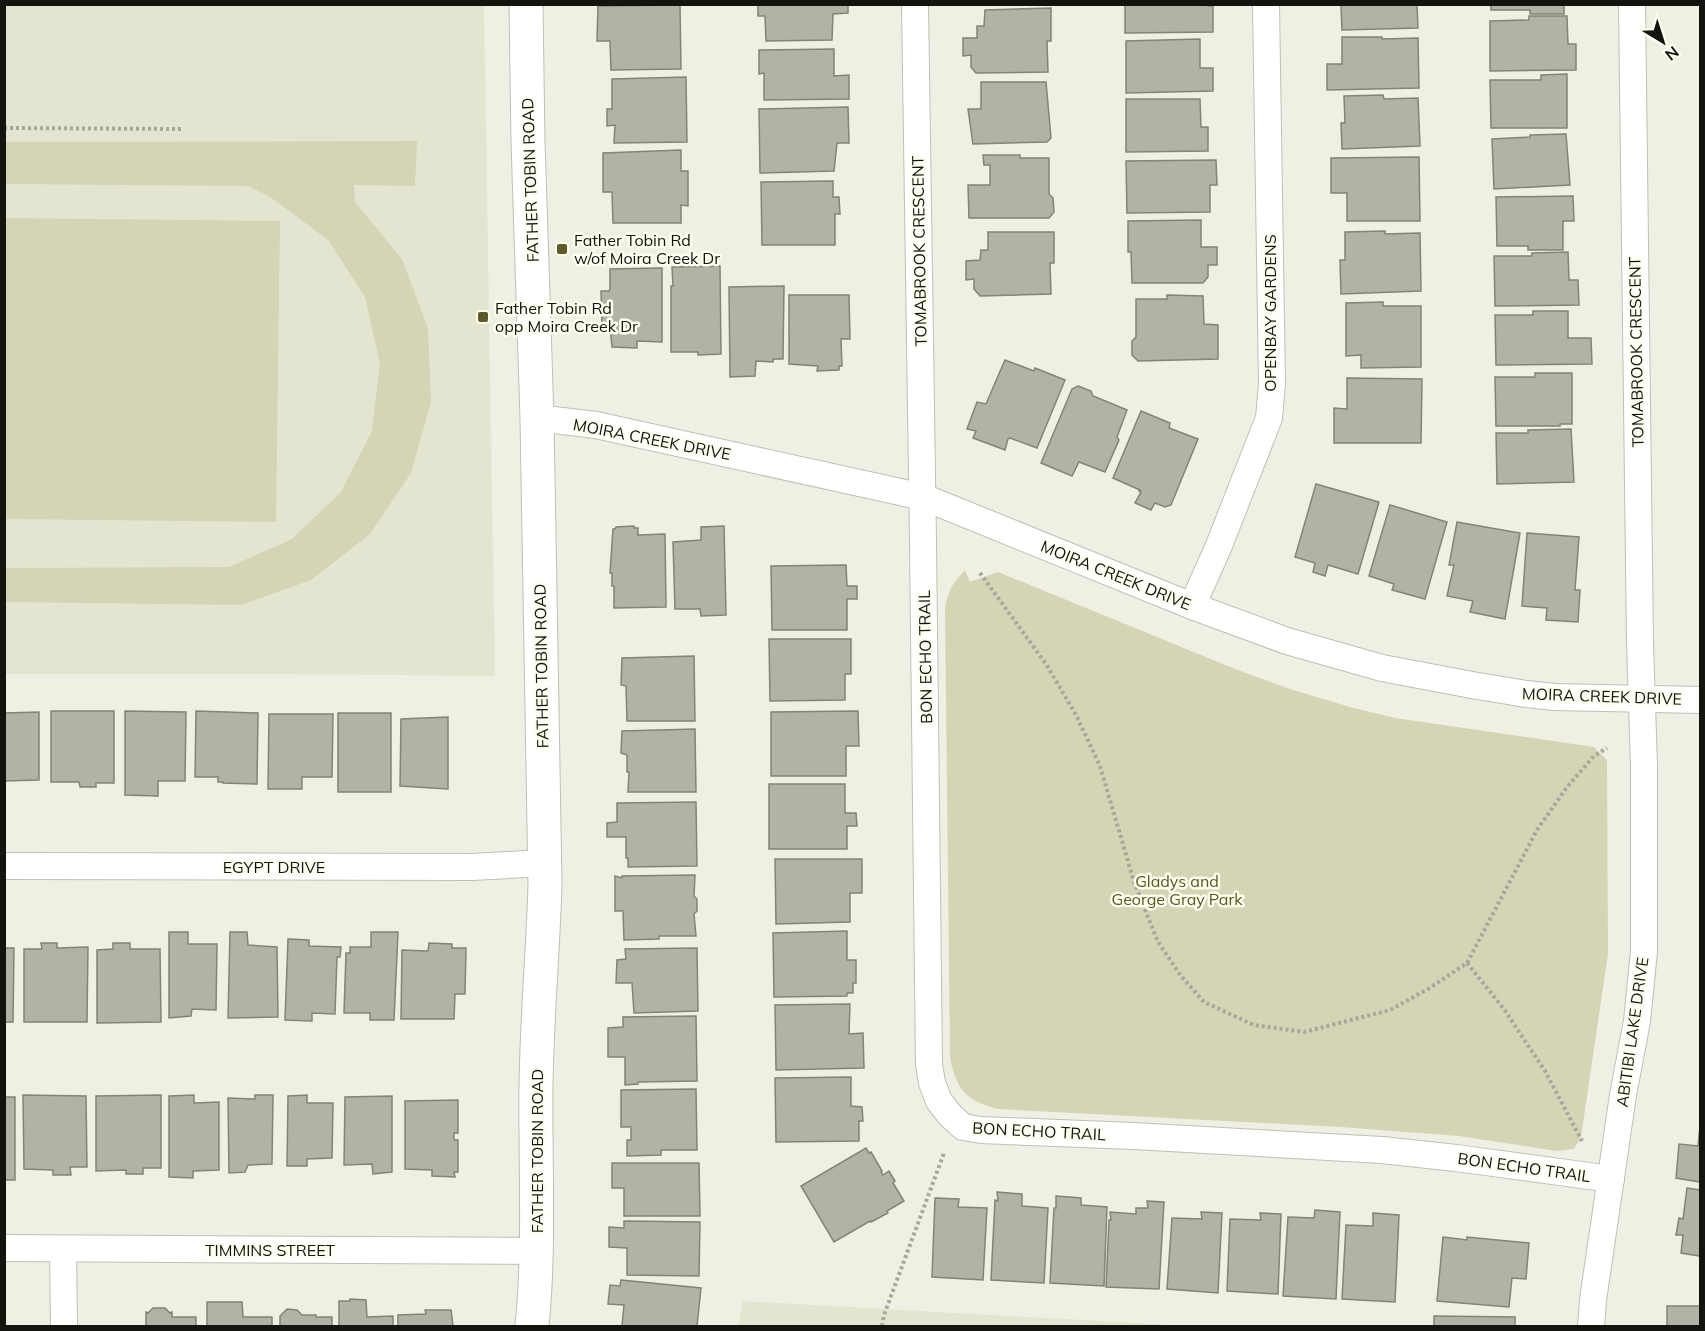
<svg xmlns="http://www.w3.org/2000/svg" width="1705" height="1331" font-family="Mulish,sans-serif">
	<rect width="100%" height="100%" fill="#eff0e3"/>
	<g fill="#e4e5d0">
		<polygon points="5,5 484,5 495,676 269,674 5,674"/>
		<polygon points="742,1301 1190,1326 739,1326"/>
	</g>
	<g fill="#d4d5b5">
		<polygon points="417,141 415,186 354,185 355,202 402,259 428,328 431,402 411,473 370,534 311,580 241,605 5,602 5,568 229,567 292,539 341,492 372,431 380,364 365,297 328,240 273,199 249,186 5,184 5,142"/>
		<polygon points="5,218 280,221 276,522 5,519"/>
		<path d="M 965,570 L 970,582 L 998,572 L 1235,669 L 1290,689 L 1350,707 L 1395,718 L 1594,747 L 1607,760 L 1608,954 L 1581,1137 L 1574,1149 L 1556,1151 L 1459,1136 L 1341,1127 L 998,1109 C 966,1101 957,1090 950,1058 L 945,609 C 948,591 952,584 965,570 Z"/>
	</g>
	<g fill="#b2b2a6" stroke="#838378" stroke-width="1.5">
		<polygon points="758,4 848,4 848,13 833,14 832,40 766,41 765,16 758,16"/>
		<polygon points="1125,4 1208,4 1208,6 1213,6 1213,32 1125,33"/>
		<polygon points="1341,4 1417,4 1418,28 1342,30"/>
		<polygon points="1491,4 1564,4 1564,14 1530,14 1530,10 1491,10"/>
		<polygon points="680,5 681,69 611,70 610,41 597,41 598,6"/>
		<polygon points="1051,8 1051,41 1047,41 1048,72 976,73 971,67 971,55 963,56 963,38 977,38 977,26 984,26 985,10"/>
		<polygon points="1529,16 1567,16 1568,44 1576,44 1576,70 1490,71 1490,21 1529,20"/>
		<polygon points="1342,37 1382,37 1382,39 1418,38 1419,88 1327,90 1327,64 1342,64"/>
		<polygon points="1200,39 1200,68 1213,68 1213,91 1126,93 1126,41"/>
		<polygon points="834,49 834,76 849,75 849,99 764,100 764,73 759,74 759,50"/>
		<polygon points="1567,74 1567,128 1491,128 1490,80 1541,80 1541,75"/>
		<polygon points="686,77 687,142 614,143 615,125 607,126 607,109 612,109 612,79"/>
		<polygon points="981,82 1046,82 1051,138 1047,142 973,144 968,109 981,109"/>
		<polygon points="1383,95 1384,99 1418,98 1420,146 1342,149 1341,123 1345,123 1344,96"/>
		<polygon points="1126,99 1200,99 1201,127 1208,127 1208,151 1126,152"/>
		<polygon points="848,107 849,143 837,143 834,171 760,173 759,109"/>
		<polygon points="1566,134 1570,185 1494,189 1492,139 1530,137 1530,135"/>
		<polygon points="681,150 681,171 688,171 688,206 681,205 681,223 613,223 612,192 603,192 603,153"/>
		<polygon points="983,155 1020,155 1020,158 1049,158 1049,194 1053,198 1054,212 1049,218 969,218 968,185 990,185 990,165 984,165"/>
		<polygon points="1419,157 1420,221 1347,221 1347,193 1331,193 1331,158"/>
		<polygon points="1216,160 1217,185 1210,185 1210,212 1127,213 1126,161"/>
		<polygon points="833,181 833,197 839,197 840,214 835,214 835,245 762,245 761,182"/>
		<polygon points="1573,196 1574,221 1563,221 1563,250 1528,250 1528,246 1497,246 1496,197"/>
		<polygon points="1201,220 1201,247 1217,247 1217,265 1208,265 1208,277 1203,283 1132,283 1131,252 1128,252 1128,221"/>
		<polygon points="1385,231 1385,234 1420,233 1421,291 1341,294 1340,260 1345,260 1345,232"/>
		<polygon points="988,232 1054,232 1054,263 1050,263 1051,294 980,296 974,289 974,279 966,280 966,261 980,260 981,250 988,250"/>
		<polygon points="1568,252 1569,280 1578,280 1579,305 1495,306 1494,256 1532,256 1532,253"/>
		<polygon points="720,266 721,354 698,355 698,352 671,352 671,286 673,286 672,267"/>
		<polygon points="662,268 662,342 637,341 637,348 612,347 610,327 602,328 601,291 609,291 610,289 610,269"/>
		<polygon points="784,286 783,359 773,359 773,362 756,361 755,376 730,377 729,287"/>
		<polygon points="789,295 849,295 850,339 841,339 842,366 839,366 839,370 817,371 818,366 789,364"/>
		<polygon points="1167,295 1203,296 1204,324 1218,325 1218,359 1138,361 1132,355 1132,341 1136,337 1136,299 1167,299"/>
		<polygon points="1383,302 1383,306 1421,306 1421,367 1361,368 1361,355 1346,356 1346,303"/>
		<polygon points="1533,311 1568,311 1568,338 1591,338 1592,364 1496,365 1495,315 1533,315"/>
		<polygon points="1005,360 1034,371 1035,368 1065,380 1037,448 1010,438 1008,439 1005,450 973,438 976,431 967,429 977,402 986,404"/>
		<polygon points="1535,373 1572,373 1572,424 1560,424 1560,426 1496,426 1495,377 1535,377"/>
		<polygon points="1347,378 1422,379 1421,443 1334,443 1334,408 1347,409"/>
		<polygon points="1078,386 1091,391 1093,396 1127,410 1117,437 1119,440 1105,472 1079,462 1072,476 1041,463 1072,389"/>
		<polygon points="1141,411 1170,423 1169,428 1198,439 1171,505 1165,507 1155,503 1151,510 1135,503 1141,492 1139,491 1140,490 1113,478"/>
		<polygon points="1571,429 1574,482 1497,484 1496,433 1528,433 1528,430"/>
		<polygon points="1316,484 1379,502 1358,574 1328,565 1325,576 1313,572 1315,563 1295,557"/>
		<polygon points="1390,505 1447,522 1425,599 1392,590 1394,584 1369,576"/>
		<polygon points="1457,522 1520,533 1505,619 1470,612 1473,601 1447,596 1454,565 1449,565"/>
		<polygon points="634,526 634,528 638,528 638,535 665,534 666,607 614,608 614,586 612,586 612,573 610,573 613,529 615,529 616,527"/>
		<polygon points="724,526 726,615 701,616 700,609 675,609 673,542 701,540 701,527"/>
		<polygon points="1527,533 1579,537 1575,590 1580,590 1578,622 1546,620 1547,608 1522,606"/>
		<polygon points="846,565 847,586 857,586 857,599 847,599 847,630 772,630 771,566"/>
		<polygon points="769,639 851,639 851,674 845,674 845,700 770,701"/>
		<polygon points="694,656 695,721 627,721 626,686 621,685 622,658"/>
		<polygon points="51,711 114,711 114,783 96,783 96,787 80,787 79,782 51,782"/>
		<polygon points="125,711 186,712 185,781 158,781 158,796 125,795"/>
		<polygon points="196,711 258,713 257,784 223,783 223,782 218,782 218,777 195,777"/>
		<polygon points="858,711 859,746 846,746 846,776 771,776 771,712"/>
		<polygon points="39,712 39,780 4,781 4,713"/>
		<rect x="338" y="713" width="53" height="79"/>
		<polygon points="269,714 333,714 332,777 302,777 302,789 268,789"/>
		<polygon points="448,717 448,789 400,786 401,719"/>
		<polygon points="695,729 696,792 628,792 629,772 627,772 627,755 621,753 622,731"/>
		<polygon points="769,784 845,784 845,813 856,813 857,826 847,826 847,849 769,849"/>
		<polygon points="696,802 697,866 628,867 628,858 626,858 626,837 607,837 607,823 617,822 617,803"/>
		<polygon points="775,859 862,859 862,893 850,893 850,922 776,924"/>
		<polygon points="695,875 694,896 697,899 697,911 694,914 696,936 659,936 659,939 624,940 623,911 615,911 615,876 622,878 622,876"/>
		<polygon points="847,931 847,960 856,960 856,983 853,983 853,993 847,993 847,996 774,997 773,933"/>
		<polygon points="169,932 188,932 188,944 217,944 216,1010 192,1009 191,1016 169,1018"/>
		<polygon points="230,932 247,932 248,945 277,947 278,1017 228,1018"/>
		<polygon points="371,932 398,932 394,1020 370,1020 370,1013 344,1013 346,953 350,953 350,947 371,947"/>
		<polygon points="288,939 309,940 309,946 341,947 340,957 337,957 335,1014 312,1013 312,1021 285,1020"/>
		<polygon points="41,943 57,943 57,948 88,947 87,1022 24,1022 24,949 42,949"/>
		<polygon points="113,943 130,943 130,949 160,949 161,1022 97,1023 97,950 113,949"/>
		<polygon points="429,943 452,944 452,948 466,948 465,994 455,994 454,1019 401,1019 402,950 428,951"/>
		<polygon points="4,948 14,948 13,1022 4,1022"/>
		<polygon points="697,948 698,1011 634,1013 632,983 616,983 617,960 626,959 625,949"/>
		<polygon points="850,1004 849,1034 863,1033 864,1068 776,1070 775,1005"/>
		<polygon points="696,1016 697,1081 638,1082 638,1084 625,1085 625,1057 608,1057 608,1028 623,1027 623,1017"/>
		<polygon points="851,1077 851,1106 862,1107 863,1121 859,1121 859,1141 776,1142 775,1078"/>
		<polygon points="696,1089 697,1150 661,1150 661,1155 627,1156 627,1140 631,1140 631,1127 621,1127 621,1090"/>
		<polygon points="23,1095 86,1096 87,1167 70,1167 71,1175 53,1175 53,1170 24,1169"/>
		<polygon points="161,1095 161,1168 143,1168 143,1174 126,1174 126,1170 96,1171 96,1096"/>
		<polygon points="194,1095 194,1103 219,1102 219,1170 193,1171 193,1178 169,1177 169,1096"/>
		<polygon points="255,1095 273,1095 272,1164 248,1165 245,1172 229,1173 228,1098 255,1099"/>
		<polygon points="307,1095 307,1103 333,1103 332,1158 307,1159 307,1166 287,1166 288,1096"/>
		<polygon points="392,1096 392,1172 373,1174 372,1164 344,1165 345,1097"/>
		<rect x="4" y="1097" width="11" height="83"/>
		<polygon points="458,1100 458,1133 454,1133 454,1140 458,1140 458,1172 454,1172 455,1177 432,1176 432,1170 405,1169 405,1101"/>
		<polygon points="1700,1126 1700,1182 1676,1178 1679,1144 1698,1146"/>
		<polygon points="866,1148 869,1153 871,1152 882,1171 881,1172 883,1175 889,1171 895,1181 893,1183 904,1201 887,1211 888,1213 871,1222 870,1221 834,1242 801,1186"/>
		<polygon points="612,1163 699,1163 700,1216 624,1216 624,1188 612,1188"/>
		<polygon points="1687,1188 1700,1190 1700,1256 1681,1253 1683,1235 1676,1235 1679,1218 1683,1219"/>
		<polygon points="997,1192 1022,1194 1022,1206 1048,1208 1044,1283 991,1280 995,1200 998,1201"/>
		<polygon points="1056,1196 1081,1198 1081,1205 1107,1207 1104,1286 1050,1283 1054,1208 1056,1208"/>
		<polygon points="935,1198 959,1199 958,1207 987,1208 983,1280 932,1277"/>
		<polygon points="1147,1201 1164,1202 1159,1289 1106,1287 1109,1220 1111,1220 1110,1212 1136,1214 1136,1208 1148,1208"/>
		<polygon points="1315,1210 1340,1212 1336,1299 1283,1296 1288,1217 1314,1218"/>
		<polygon points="1201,1212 1222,1213 1218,1293 1167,1289 1172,1218 1202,1219"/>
		<polygon points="1260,1213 1281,1214 1278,1294 1227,1291 1230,1219 1261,1220"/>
		<polygon points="1373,1213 1399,1215 1395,1302 1342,1299 1346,1225 1373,1226"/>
		<polygon points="624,1221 700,1222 699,1276 627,1275 627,1248 609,1247 609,1227 624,1228"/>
		<polygon points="1443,1237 1467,1240 1467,1237 1529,1243 1526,1279 1512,1278 1509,1307 1437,1301"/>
		<polygon points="621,1280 701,1288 697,1326 622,1326 624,1305 608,1304 610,1285 620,1286"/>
		<polygon points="350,1299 366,1300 367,1317 393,1316 393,1326 339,1326 339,1301 350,1301"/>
		<polygon points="207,1302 242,1302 243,1317 272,1317 272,1326 207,1326"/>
		<rect x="1667" y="1306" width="33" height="20"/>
		<polygon points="153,1308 165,1308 170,1313 172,1312 172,1317 196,1317 196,1326 146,1326 146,1312 148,1313"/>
		<polygon points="287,1309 297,1310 302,1315 316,1315 316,1317 332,1317 332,1326 280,1326 280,1316"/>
		<polygon points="425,1310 451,1310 453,1326 398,1326 398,1315 426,1314"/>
		<polygon points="1434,1316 1515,1317 1515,1326 1434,1326"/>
	</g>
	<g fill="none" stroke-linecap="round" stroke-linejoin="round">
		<g stroke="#bfc0b4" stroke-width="28">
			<g id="minor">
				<polyline points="915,4 923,543 929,1064 932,1083 939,1101 950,1115 963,1127 981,1130 1133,1136 1382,1150 1456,1158 1611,1179"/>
				<polyline points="537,418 596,425 923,497 1192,606 1287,641 1382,668 1472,685 1526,694 1555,697 1700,700"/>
				<polyline points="1192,606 1218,548 1269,418 1272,384 1266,4"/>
				<polyline points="4,866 472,867 544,863"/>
				<polyline points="4,1248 536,1251"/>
				<polyline points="63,1249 64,1326"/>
				<polyline points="1591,1326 1593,1300 1623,1095 1637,1021 1644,951 1644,766 1640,643 1632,4"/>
			</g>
		</g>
		<g stroke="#bfc0b4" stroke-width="35">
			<path id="tertiary" d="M 526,4 L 528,142 L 537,418 L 545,884 C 543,951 537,1018 536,1085 C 535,1165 540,1246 532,1326"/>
		</g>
		<g stroke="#a6a79d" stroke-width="4" stroke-dasharray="3 3" stroke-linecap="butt">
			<polyline points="4,128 181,129"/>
			<polyline points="980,573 1046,664 1076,715 1100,766 1134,882 1158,942 1181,976 1204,1002 1254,1025 1304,1032 1390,1010 1428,989 1467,963 1537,830 1567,787 1594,756 1607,748"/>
			<polyline points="1467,963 1504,1009 1545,1071 1582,1141"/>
			<polyline points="882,1326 884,1315 944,1153"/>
		</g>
		<use href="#minor" stroke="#fff" stroke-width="26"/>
		<use href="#tertiary" stroke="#fff" stroke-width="33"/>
	</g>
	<g fill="#5d5b28" stroke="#fdfdf0" stroke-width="2">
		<rect x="556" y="243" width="12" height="12" rx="3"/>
		<rect x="477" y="311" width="12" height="12" rx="3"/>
	</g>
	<g text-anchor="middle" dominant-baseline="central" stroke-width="5" stroke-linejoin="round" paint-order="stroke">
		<g font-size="16" fill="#14140f" stroke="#fdfdf0">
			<text transform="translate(530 180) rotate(-92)">FATHER TOBIN ROAD</text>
			<text transform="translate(919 251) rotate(-91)">TOMABROOK CRESCENT</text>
			<text transform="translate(1270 313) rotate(-90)">OPENBAY GARDENS</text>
			<text transform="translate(1636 352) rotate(-91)">TOMABROOK CRESCENT</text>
			<text transform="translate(652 439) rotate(11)">MOIRA CREEK DRIVE</text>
			<text transform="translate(1116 575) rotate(22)">MOIRA CREEK DRIVE</text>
			<text transform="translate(925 657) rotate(-91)">BON ECHO TRAIL</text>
			<text transform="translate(541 666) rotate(-91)">FATHER TOBIN ROAD</text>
			<text transform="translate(1602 696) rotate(2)">MOIRA CREEK DRIVE</text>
			<text x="274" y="867">EGYPT DRIVE</text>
			<text transform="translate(1632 1032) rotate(-82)">ABITIBI LAKE DRIVE</text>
			<text transform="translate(1039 1131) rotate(3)">BON ECHO TRAIL</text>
			<text transform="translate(537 1151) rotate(-90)">FATHER TOBIN ROAD</text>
			<text transform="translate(1524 1167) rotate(8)">BON ECHO TRAIL</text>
			<text x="270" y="1250">TIMMINS STREET</text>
		</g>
		<g font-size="16" fill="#14140f" stroke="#fdfdf0" text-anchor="start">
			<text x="574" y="240">Father Tobin Rd<tspan x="574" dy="18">w/of Moira Creek Dr</tspan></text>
			<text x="495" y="308">Father Tobin Rd<tspan x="495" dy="18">opp Moira Creek Dr</tspan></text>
		</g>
		<g font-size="16" fill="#59581d" stroke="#fdfdf0">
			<text x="1177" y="881">Gladys and<tspan x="1177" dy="18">George Gray Park</tspan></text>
		</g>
	</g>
	<rect width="1705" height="1331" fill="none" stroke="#14140f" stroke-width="12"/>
	<g transform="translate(1663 42) rotate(142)" stroke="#fdfdf0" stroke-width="4.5" paint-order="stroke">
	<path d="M0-4.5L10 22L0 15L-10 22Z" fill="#14140f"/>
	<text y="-9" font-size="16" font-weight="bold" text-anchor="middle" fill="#14140f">N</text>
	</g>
</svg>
